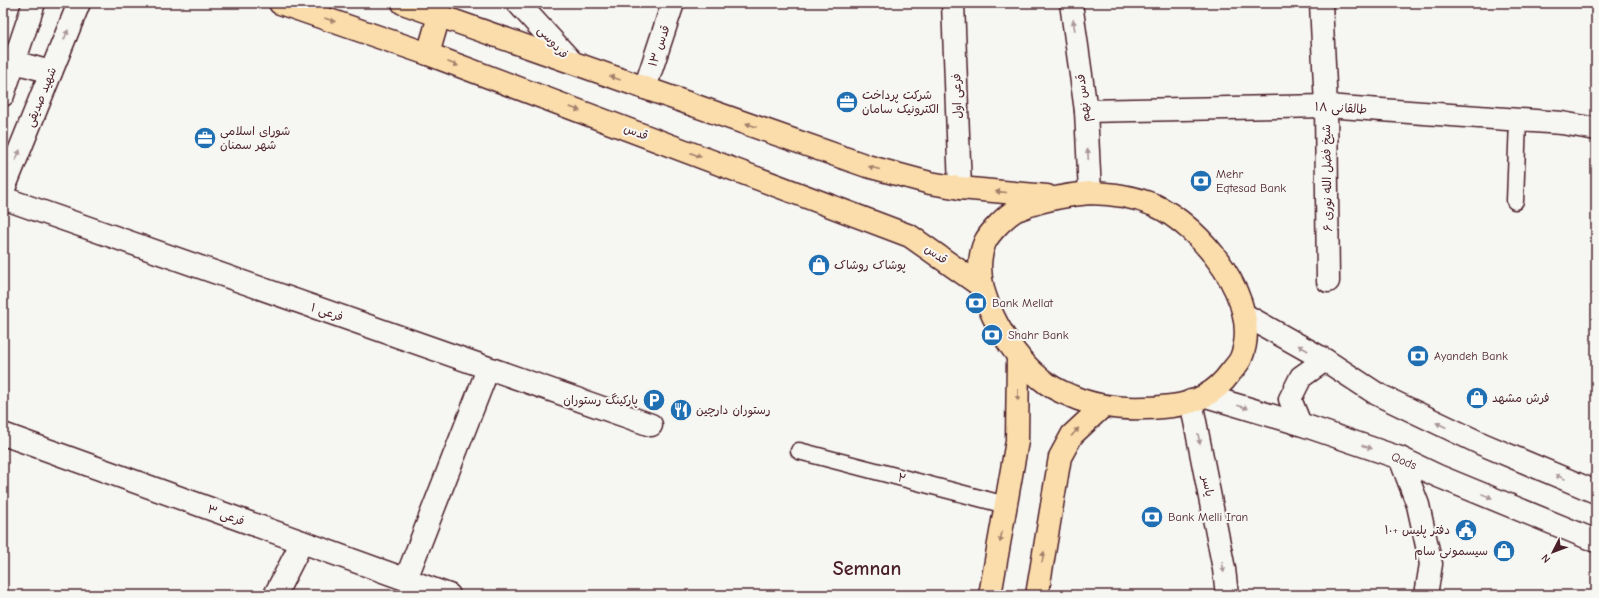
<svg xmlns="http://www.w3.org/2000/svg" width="1599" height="598" font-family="'Comic Neue','Playpen Sans Arabic',sans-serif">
	<rect width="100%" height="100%" fill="#f6f6f2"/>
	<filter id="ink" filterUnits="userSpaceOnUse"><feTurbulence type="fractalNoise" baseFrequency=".025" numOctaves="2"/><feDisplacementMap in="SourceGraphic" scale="8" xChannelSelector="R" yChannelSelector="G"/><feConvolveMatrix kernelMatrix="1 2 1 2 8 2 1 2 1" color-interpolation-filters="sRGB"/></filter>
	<g filter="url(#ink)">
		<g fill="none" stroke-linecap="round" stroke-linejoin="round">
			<g stroke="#4a1f2b" stroke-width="19">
				<g id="service">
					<polyline points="1515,201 1518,120"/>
					<polyline points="799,451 1006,505"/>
				</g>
			</g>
			<g stroke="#4a1f2b" stroke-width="25">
				<g id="minor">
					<polyline points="953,3 960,188"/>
					<polyline points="1071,3 1086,111 1090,193"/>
					<polyline points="1321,3 1326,106 1328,281"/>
					<polyline points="645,88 673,3"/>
					<polyline points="1086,111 1326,106 1562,123 1596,129"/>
					<polyline points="3,198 651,425"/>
					<polyline points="1191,401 1224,569 1227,595"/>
					<polyline points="3,434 449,595"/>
					<polyline points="1400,458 1418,505 1431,564 1426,595"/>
					<polyline points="406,579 488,369"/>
					<polyline points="275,595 302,542"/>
				</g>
			</g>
			<g stroke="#4a1f2b" stroke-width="25">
				<g id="tertiary">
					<polyline points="14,62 51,72"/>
					<polyline points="3,95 34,3"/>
					<polyline points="3,191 79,3"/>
				</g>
			</g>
			<g stroke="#4a1f2b" stroke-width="25">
				<g id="secondary">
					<polyline points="518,3 572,62"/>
					<polyline points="1245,315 1325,360 1377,394 1482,444 1596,492"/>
					<polyline points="1206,396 1300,424 1400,458 1438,476 1596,541"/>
					<polyline points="1300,424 1290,399 1301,377 1325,360"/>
				</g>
			</g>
			<g stroke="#4a1f2b" stroke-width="25">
				<g id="primary">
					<polyline points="280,3 428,54 910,236 981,286"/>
					<polyline points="403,3 867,166 930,183 960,188 1047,196"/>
					<polyline points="428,54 439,16"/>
					<path d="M 1090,193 C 1114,194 1132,196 1154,205 C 1201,226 1264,303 1241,358 C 1239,363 1233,369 1230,373 C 1216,393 1195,403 1172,406 C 1139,410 1102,410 1071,396 C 1061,392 1049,386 1041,379 C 1008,353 966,285 985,242 C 990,232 1004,218 1013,212 C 1017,209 1023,208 1027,206 C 1050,198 1067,195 1090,193 Z"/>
					<polyline points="990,595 1017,441 1018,356"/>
					<polyline points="1037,595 1060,457 1072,435 1102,407"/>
				</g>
			</g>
			<use href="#service" stroke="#f6f6f2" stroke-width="16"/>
			<use href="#minor" stroke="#f6f6f2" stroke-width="22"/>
			<use href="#tertiary" stroke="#f6f6f2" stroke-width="22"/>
			<use href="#secondary" stroke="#f6f6f2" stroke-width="22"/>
			<use href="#primary" stroke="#faddab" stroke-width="22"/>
		</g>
		<defs><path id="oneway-solid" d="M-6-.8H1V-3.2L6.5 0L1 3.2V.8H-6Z"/></defs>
		<g fill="#a27e6b">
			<use href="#oneway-solid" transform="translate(330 20) rotate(19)"/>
			<use href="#oneway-solid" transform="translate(453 64) rotate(21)"/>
			<use href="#oneway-solid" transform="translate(615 78) rotate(-161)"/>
			<use href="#oneway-solid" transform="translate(575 109) rotate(21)"/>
			<use href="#oneway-solid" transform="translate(751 125) rotate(-161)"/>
			<use href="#oneway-solid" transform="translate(696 155) rotate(21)"/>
			<use href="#oneway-solid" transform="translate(874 168) rotate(-165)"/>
			<use href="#oneway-solid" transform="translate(1001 192) rotate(-175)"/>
			<use href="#oneway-solid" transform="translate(1018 395) rotate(90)"/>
			<use href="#oneway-solid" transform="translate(1075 432) rotate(-48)"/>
			<use href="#oneway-solid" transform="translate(1001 537) rotate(100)"/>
			<use href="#oneway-solid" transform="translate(1043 557) rotate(-80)"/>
		</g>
		<g fill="#a99598">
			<use href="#oneway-solid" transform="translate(1074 25) rotate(-98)"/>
			<use href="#oneway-solid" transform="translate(66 35) rotate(-68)"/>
			<use href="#oneway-solid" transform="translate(1088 154) rotate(-93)"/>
			<use href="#oneway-solid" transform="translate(18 155) rotate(-68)"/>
			<use href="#oneway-solid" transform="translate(1303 348) rotate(-150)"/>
			<use href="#oneway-solid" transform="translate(1243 407) rotate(17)"/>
			<use href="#oneway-solid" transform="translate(1441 425) rotate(-155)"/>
			<use href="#oneway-solid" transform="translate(1199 439) rotate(79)"/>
			<use href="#oneway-solid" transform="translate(1367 447) rotate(18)"/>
			<use href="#oneway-solid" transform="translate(1560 477) rotate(-157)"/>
			<use href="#oneway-solid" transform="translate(1487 496) rotate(22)"/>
			<use href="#oneway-solid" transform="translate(1223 567) rotate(81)"/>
		</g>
	</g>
	<defs>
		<g id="office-disc" transform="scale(1.15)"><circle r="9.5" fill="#1f6fb2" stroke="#f6f6f2"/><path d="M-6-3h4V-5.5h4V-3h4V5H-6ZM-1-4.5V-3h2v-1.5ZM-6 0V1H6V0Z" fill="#fff"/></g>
		<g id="bank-disc" transform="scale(1.15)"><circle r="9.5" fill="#1f6fb2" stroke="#f6f6f2"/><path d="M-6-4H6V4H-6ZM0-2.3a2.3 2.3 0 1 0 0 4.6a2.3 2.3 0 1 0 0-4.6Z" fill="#fff"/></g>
		<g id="shop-disc" transform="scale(1.15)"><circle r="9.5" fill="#1f6fb2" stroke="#f6f6f2"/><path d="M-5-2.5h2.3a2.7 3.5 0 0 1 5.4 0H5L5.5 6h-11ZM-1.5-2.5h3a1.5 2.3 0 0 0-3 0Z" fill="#fff"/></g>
		<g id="parking-disc" transform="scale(1.15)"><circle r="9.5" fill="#1f6fb2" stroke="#f6f6f2"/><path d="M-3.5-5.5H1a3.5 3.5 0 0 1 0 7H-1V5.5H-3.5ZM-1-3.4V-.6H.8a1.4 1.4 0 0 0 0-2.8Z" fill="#fff"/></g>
		<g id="restaurant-disc" transform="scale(1.15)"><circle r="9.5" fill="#1f6fb2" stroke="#f6f6f2"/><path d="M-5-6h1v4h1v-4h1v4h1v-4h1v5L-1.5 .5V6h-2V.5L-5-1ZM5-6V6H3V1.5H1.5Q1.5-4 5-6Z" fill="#fff"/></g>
		<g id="civic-disc" transform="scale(1.15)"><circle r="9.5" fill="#1f6fb2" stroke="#f6f6f2"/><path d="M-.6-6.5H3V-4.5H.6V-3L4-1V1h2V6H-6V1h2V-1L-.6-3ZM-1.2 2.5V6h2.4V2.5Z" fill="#fff"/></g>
	</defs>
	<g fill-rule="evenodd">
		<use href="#office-disc" x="847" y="102"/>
		<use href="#office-disc" x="205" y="138"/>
		<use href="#bank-disc" x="1201" y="181"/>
		<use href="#shop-disc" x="819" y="265"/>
		<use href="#bank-disc" x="976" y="303"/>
		<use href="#bank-disc" x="992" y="335"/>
		<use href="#bank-disc" x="1418" y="356"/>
		<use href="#shop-disc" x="1477" y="398"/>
		<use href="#parking-disc" x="654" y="400"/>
		<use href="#restaurant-disc" x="681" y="410"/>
		<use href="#bank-disc" x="1152" y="517"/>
		<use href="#civic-disc" x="1466" y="530"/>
		<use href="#shop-disc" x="1504" y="551"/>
	</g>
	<g text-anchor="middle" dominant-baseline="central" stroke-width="4" stroke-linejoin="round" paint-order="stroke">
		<g font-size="12" fill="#4a1f2b" stroke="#f6f6f2">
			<text transform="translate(553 42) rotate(48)">فردوسی</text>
			<text transform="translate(659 46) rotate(-71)">قدس ۱۳</text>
			<text transform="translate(957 96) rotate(-92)">فرعی اول</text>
			<text transform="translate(41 97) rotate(-68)">شهید صدیقی</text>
			<text transform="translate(1083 98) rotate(-97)">قدس نهم</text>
			<text transform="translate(1341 108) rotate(3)">طالقانی ۱۸</text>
			<text transform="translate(636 132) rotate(21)">قدس</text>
			<text transform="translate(1327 178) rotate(-91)">شیخ فضل الله نوری ۶</text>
			<text transform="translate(936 254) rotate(35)">قدس</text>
			<text transform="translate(327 312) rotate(19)">فرعی ۱</text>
			<text transform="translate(1404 461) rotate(23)">Qods</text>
			<text transform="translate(902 478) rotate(15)">۲</text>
			<text transform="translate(1208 486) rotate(79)">یاسر</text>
			<text transform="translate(226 515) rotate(20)">فرعی ۳</text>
		</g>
		<g font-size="12" fill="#4a1f2b" stroke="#f6f6f2" text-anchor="start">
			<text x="862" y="95">شرکت پرداخت<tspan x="862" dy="14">الکترونیک سامان</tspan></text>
			<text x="220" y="131">شورای اسلامی<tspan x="220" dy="14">شهر سمنان</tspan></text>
			<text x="1216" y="174">Mehr<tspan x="1216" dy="14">Eqtesad Bank</tspan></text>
			<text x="834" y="265">پوشاک روشاک</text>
			<text x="992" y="303">Bank Mellat</text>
			<text x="1008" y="335">Shahr Bank</text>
			<text x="1434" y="356">Ayandeh Bank</text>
			<text x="1492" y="398">فرش مشهد</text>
			<text x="638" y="400" text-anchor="end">پارکینگ رستوران</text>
			<text x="696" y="410">رستوران دارچین</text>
			<text x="1168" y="517">Bank Melli Iran</text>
			<text x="1450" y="530" text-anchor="end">دفتر پلیس +۱۰</text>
			<text x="1488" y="551" text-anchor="end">سیسمونی سام</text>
		</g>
		<g font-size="20" font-weight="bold" fill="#4a1f2b" stroke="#f6f6f2">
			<text x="867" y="568">Semnan</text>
		</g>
	</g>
	<rect width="1599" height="598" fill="none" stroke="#f6f6f2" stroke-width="16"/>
	<rect x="8" y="8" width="1583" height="582" fill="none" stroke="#4a1f2b" stroke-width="1.5" filter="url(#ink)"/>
	<g transform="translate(1553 552) rotate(228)" stroke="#f6f6f2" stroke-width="3" paint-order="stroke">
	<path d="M0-3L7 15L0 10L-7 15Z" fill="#4a1f2b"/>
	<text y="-6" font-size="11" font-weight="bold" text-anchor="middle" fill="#4a1f2b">N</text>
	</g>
</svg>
